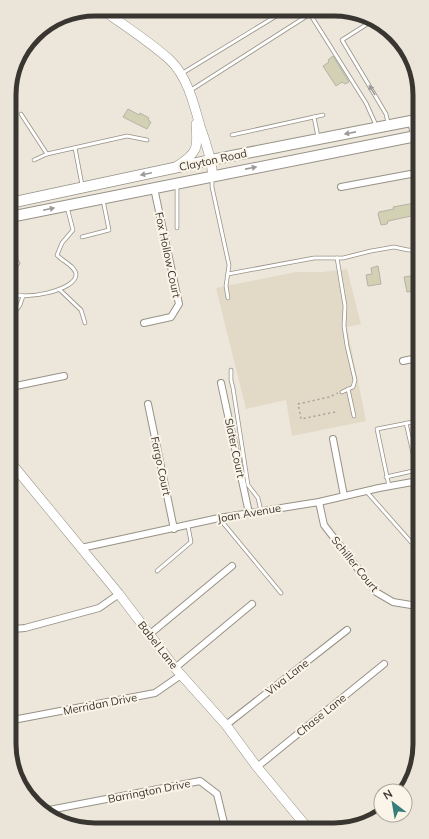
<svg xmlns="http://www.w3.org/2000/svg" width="429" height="839" font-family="Mulish,sans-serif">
	<rect width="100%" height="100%" fill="#ede7db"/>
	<polygon fill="#e3d9c7" points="347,269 361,324 347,327 366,421 292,436 286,400 246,409 216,288 296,272 322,272"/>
	<g fill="#d2d1b3" stroke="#b3b3a6">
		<polygon points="333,56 349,82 345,84 342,82 336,86 323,66 329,62 328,60"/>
		<polygon points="128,109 139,115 140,113 149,118 148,120 151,122 147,129 123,117"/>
		<polygon points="415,203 416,215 388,221 387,224 381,225 378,214 379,212 394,209 393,207"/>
		<polygon points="378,266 381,284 368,286 366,275 372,274 371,268"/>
		<polygon points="416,275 417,291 407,292 404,277"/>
	</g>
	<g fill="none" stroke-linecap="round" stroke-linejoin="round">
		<g stroke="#989287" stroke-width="4.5">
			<g id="lane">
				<polyline points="372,21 342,40 386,114 388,123"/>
				<polyline points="181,74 286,10"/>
				<polyline points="191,90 310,14 366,103 376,125"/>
				<polyline points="21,114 47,154"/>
				<polyline points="314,117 318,137"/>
				<polyline points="232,135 323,115"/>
				<polyline points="75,148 82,185"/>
				<polyline points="34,160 47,154 127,136 147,140"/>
				<polyline points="212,179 212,187 229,265 226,286 228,298"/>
				<polyline points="177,185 177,228"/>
				<polyline points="82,237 109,230 103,200"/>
				<polyline points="11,257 18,263 11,274"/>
				<polyline points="337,258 345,306 344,326 347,346 355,380 353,387 342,392"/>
				<polyline points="228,274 314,258 343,258 371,251 394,247 408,250 417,250"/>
				<polyline points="60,290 81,310 85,323"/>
				<path d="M 11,293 C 21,301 77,291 76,274 C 75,266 62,261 57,255 L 62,243 L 73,230 L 67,207"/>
				<polyline points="11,318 20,305 23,296"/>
				<polyline points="231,370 231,380 233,388 248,485 258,498 261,511"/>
				<polyline points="348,389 354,416"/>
				<polyline points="406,423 418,475"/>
				<polyline points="386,477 417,470"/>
				<polyline points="389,486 377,429 418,421"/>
				<polyline points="366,491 411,542"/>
				<polyline points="219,518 281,593"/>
				<polyline points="157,571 191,542 188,526"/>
			</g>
		</g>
		<g stroke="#989287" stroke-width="8">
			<g id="street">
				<polyline points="411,121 416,145"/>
				<polyline points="341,187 416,173"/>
				<polyline points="144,323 171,317 179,304 154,188"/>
				<polyline points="403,361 417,358"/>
				<polyline points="221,383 249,513"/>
				<polyline points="11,387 64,376"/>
				<polyline points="148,404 174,529"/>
				<polyline points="333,439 344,496"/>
				<polyline points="319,502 324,525 376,592 393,602 411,605"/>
				<polyline points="81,548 219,518 319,502 379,488 418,481"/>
				<polyline points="13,629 25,628 99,608 119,594"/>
				<polyline points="150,634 232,566"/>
				<polyline points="175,668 252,604"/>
				<polyline points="13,720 155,693 181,675"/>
				<polyline points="226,725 347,630"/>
				<polyline points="257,767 384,664"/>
				<polyline points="44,811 200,781 217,794 225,827"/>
			</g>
		</g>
		<g stroke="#989287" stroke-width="10">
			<g id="secondary">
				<path d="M 101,9 C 124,25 149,41 170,60 C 187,76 194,104 200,126 C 206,142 211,158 213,176"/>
				<path d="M 177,166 C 198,153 198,148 196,124"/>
				<polyline points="12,464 119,594 175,668 226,725 257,767 306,826"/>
			</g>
		</g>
		<g stroke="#989287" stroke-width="12">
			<g id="primary">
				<polyline points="10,203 211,160 416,120"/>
				<polyline points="10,217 416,136"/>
			</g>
		</g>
		<polyline stroke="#a8a39a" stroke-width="1.5" stroke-dasharray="2 3" stroke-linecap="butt" points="335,412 301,419 298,404 329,397 338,393"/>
		<use href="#lane" stroke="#fff" stroke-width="3"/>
		<use href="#street" stroke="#fff" stroke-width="6"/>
		<use href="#secondary" stroke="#fff" stroke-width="9"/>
		<use href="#primary" stroke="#fff" stroke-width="10"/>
	</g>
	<defs><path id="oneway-solid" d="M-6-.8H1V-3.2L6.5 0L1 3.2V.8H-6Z"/></defs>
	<g fill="#9c9a98">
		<use href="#oneway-solid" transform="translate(372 90) rotate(-121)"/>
		<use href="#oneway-solid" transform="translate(350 133) rotate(169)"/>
		<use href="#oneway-solid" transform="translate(251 168) rotate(-11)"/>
		<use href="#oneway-solid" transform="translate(146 174) rotate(168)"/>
		<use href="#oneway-solid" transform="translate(49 209) rotate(-12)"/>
	</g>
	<g text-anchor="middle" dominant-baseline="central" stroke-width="4" stroke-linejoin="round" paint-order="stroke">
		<g font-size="11" fill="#393631" stroke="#fbf4e8">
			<text transform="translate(213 160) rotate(-12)">Clayton Road</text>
			<text transform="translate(168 255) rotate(78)">Fox Hollow Court</text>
			<text transform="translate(235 448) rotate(78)">Slater Court</text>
			<text transform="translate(161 466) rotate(78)">Fargo Court</text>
			<text transform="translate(249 513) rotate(-10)">Joan Avenue</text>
			<text transform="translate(355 564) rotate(51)">Schiller Court</text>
			<text transform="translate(158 645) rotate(52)">Babel Lane</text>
			<text transform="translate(287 677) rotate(-38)">Viva Lane</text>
			<text transform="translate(100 704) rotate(-11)">Merridan Drive</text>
			<text transform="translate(321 715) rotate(-39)">Chase Lane</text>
			<text transform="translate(149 791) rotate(-11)">Barrington Drive</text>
		</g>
	</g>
	<path d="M0 0H429V839H0ZM95 16H334A79 79 0 0 1 413 95V744A79 79 0 0 1 334 823H95A79 79 0 0 1 16 744V95A79 79 0 0 1 95 16Z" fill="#ebe5d9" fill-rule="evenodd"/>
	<path fill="none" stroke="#393631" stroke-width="5" d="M95 16H334A79 79 0 0 1 413 95V744A79 79 0 0 1 334 823H95A79 79 0 0 1 16 744V95A79 79 0 0 1 95 16Z"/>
	<g transform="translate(393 803) rotate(329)"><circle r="19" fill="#fbf4e8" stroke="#ada89f"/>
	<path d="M0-3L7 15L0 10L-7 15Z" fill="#367e7c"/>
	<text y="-6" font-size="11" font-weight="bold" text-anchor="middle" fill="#393631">N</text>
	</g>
</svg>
